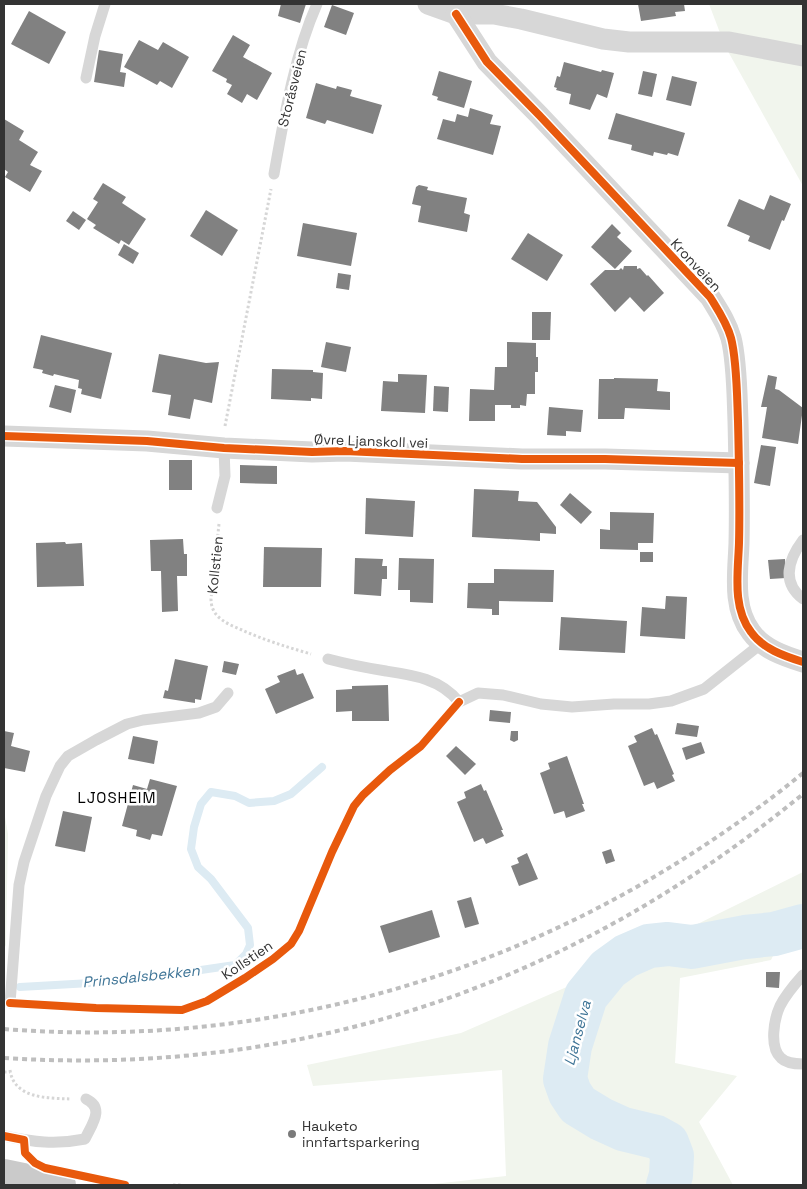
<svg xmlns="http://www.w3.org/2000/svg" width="807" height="1189" font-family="'Space Grotesk',sans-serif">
	<rect width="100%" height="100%" fill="#fff"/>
	<g fill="#f1f5ed">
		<polygon points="709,4 803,4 803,186 725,46"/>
		<polygon points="4,811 8,834 6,945 4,949"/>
		<polygon points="803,872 803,915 792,917 771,960 680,978 675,1063 737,1076 699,1122 733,1185 424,1185 506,1176 502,1070 313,1086 307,1065 461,1033 592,976"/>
	</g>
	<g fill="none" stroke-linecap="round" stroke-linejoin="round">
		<polyline stroke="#ddebf3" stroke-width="8" points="20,987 126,981 235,965 246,954 250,945 248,928 211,879 198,867 191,849 194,827 201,804 211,792 235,796 249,803 274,801 291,794 322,767"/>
		<polyline stroke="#ddebf3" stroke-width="44" points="668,1185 671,1175 672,1156 667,1143 656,1137 623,1129 601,1119 578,1105 570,1093 565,1079 570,1046 586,996 608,969 626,956 649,946 668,944 692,947 745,937 774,934 803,926"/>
	</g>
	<g fill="#818181">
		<polygon points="281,4 306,4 300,23 278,16"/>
		<polygon points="638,4 684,4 685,11 675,12 676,16 641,21"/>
		<polygon points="332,5 354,13 346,35 324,27"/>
		<polygon points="29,11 66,32 49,64 11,44"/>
		<polygon points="233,35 250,45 243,57 272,73 257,100 247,94 242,103 227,94 232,85 226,82 227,79 212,71"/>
		<polygon points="139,40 158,50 163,42 189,57 172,88 160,81 157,85 124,67"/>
		<polygon points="99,50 123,54 120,72 126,73 124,87 94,82"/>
		<polygon points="564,62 601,72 602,70 614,73 607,98 597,94 590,110 569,104 571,94 556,90 557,88 554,87 557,76 560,77"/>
		<polygon points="439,71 472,81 464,108 437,100 438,97 432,95"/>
		<polygon points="643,71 657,74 652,97 638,94"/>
		<polygon points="672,76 697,82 691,106 666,100"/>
		<polygon points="316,83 336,89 337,86 352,90 350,96 382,105 373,134 327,120 325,124 306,118"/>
		<polygon points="470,108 493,115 490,124 501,126 493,155 437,139 443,119 455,122 457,114 468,117"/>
		<polygon points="616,113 685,133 678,156 668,153 667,155 654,152 653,156 631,150 632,145 608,139"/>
		<polygon points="4,119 24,131 19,140 38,152 30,165 42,171 30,192 5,177 8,172 4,169"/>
		<polygon points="103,183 126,197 122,203 146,219 129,245 121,240 119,244 93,228 96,225 87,219 98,202 93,199"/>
		<polygon points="419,185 428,187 427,190 467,198 464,213 470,215 467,232 418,222 421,206 412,204 416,187"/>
		<polygon points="770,195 791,204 784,221 782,220 770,250 748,241 750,236 727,226 739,199 764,210"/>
		<polygon points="206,210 238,230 222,256 190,236"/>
		<polygon points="73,211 86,220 79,230 66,221"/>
		<polygon points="303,223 357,233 351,266 297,256"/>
		<polygon points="612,224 621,233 617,237 632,251 615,269 591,247"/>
		<polygon points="528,233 563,255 547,281 511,259"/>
		<polygon points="124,244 139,253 133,264 118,255"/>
		<polygon points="624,266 637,266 637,269 640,268 647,276 648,275 664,293 644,312 630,297 615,312 590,284 605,270 619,270 621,268 623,270"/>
		<polygon points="338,273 351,275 349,290 336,288"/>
		<polygon points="532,312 551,312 550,340 532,340"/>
		<polygon points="41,335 112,353 101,399 81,394 82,389 78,388 79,380 54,374 53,376 42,373 43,370 33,368"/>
		<polygon points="326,342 351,347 346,372 321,367"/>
		<polygon points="507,342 536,343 536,357 538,357 538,372 535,372 535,394 527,394 526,406 520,405 520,408 511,408 511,405 495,405 495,421 469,421 470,389 494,390 495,367 507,367"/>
		<polygon points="159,354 206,363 219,362 212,403 194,399 190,419 168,415 171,395 152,392"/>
		<polygon points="272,369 313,370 313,372 323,373 322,399 311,398 311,401 271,399"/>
		<polygon points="398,374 427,375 425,413 381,411 383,381 398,382"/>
		<polygon points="768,375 777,377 775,389 779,390 803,408 798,444 762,438 767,407 761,407"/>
		<polygon points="614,378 658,379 657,391 670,392 670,410 625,408 624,419 598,419 599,379 614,379"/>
		<polygon points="55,385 76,390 71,413 49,407"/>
		<polygon points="434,386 449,387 448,412 433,411"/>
		<polygon points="549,407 583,410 581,432 566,431 566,436 547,435"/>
		<polygon points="761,445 776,447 770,486 754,483"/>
		<rect x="169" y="460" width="23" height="30"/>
		<polygon points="240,465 277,466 277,484 240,483"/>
		<polygon points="474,489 519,491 518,501 537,502 556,527 556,534 540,533 540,541 472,537"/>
		<polygon points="570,493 592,512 581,524 560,505"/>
		<polygon points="366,498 415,501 413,537 365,534"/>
		<polygon points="610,512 654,513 653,543 638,543 638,550 600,549 600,529 610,530"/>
		<polygon points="183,539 184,554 187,554 187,576 177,576 178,611 162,612 161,571 151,571 150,540"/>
		<polygon points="65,542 66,544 82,543 84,586 37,587 36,543"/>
		<polygon points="264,547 322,548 321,587 263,587"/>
		<rect x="640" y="552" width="13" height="10"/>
		<polygon points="355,558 383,559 382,566 387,566 387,579 382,579 381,596 354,594"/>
		<polygon points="399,558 434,559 433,603 410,602 410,590 398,590"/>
		<polygon points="785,559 786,578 770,579 768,560"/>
		<polygon points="494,569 554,570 553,602 499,601 499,615 492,615 492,609 467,608 468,583 494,583"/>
		<polygon points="666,596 687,597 685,639 640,636 642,607 665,609"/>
		<polygon points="561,617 627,621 625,653 559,650"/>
		<polygon points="175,659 208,666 201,700 195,699 195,703 163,698 165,690 168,691"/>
		<polygon points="224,661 239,664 236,675 222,672"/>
		<polygon points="295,669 297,675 303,673 314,698 276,714 265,689 280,682 277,676"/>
		<polygon points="388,685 389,721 352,721 352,711 336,712 336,690 352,689 352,686"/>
		<polygon points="490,710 511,712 510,723 489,721"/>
		<polygon points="677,723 699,726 697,737 675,734"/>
		<polygon points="652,728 655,735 657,734 674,774 672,775 675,781 657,789 654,782 644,786 628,746 637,742 634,736"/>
		<polygon points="4,731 14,733 11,746 30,751 25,772 4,768"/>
		<polygon points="511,731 518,731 518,740 514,742 510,740"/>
		<polygon points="133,736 158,741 154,764 128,759"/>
		<polygon points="701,742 705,753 686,760 682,748"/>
		<polygon points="456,746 476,764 465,775 446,756"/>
		<polygon points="567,756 584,804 582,804 585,811 566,818 564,811 554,814 540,773 550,769 548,763"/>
		<polygon points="150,779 177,786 162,836 152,834 150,840 136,836 137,830 122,826 133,785 147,789"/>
		<polygon points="481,784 484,791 486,790 503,830 501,830 504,836 486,844 483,838 474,842 457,802 466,798 464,792"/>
		<polygon points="63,811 92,817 85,852 55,846"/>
		<polygon points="611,849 615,861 606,864 602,852"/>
		<polygon points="527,853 538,879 519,886 511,866 519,863 517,858"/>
		<polygon points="471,897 479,924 465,928 457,901"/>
		<polygon points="432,910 440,937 389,953 380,926"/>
		<polygon points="766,972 780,972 779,988 766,987"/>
	</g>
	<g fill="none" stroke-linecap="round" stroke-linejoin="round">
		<g stroke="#d6d6d6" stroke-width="3" stroke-dasharray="2.5 2.5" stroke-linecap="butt">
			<polyline points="225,426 271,189"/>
			<path d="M 219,524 L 211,599 C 211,607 214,614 221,619 C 227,624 235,627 242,630 C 264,640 287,647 311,654"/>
			<path d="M 10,1070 C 14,1099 48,1098 71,1099"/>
			<polyline points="4,1072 10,1072"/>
			<polyline points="173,1185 182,1185"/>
		</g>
		<g stroke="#d7d7d7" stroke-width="11">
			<polyline points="86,78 95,36 105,4"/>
			<path d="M 274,174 C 284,118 294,56 317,4"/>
			<polyline points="217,508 225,476 224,448"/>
			<path d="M 803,540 C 788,560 781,582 803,599"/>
			<path d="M 328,659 C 347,664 367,668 386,671 C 413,675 441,679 459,702 L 478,693 L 503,695 L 541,704 L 572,707 L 614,704 L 649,704 L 671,701 L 704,689 L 762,643"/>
			<path d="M 803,975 C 794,985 786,994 780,1006 C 774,1019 769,1047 781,1058 C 786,1063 796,1064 803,1064"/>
			<polyline points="10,1003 19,885 24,862 46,796 60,766 68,756 96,740 127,724 143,720 199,713 216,707 228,693"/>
			<path d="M 4,1136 C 34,1142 55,1145 85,1139 C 92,1124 105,1108 86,1099"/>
		</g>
		<g stroke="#d7d7d7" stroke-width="21">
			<polyline points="428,4 456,14 494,14 521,19 603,39 629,42 729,42 803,56"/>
			<path d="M 456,14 L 487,62 L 539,115 L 710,297 C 718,310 727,323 731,338 C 737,361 737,397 738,421 C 739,462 740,503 739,543 C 738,573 732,607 751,632 C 763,649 784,656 803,662"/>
			<polyline points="4,436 147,441 224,448 312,452 345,451 522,459 605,459 739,463"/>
		</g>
		<polyline stroke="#cacaca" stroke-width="28" points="4,1173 62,1185"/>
		<g stroke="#bebebe" stroke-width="4" stroke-dasharray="5 4" stroke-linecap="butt">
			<path d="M 4,1029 C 296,1052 576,958 803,773"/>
			<path d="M 4,1058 C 305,1077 570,985 803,794"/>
		</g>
		<g stroke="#fff" stroke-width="11">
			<g id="cycleway">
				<path d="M 456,14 L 487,62 L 539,115 L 710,297 C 718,310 727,323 731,338 C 737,361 737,397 738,421 C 739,462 740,503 739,543 C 738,573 732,607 751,632 C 763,649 784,656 803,662"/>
				<polyline points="4,436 147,441 224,448 312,452 345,451 522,459 605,459 739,463"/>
				<polyline points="10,1003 96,1008 182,1010 207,1001 245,978 273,959 291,944 299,931 332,852 354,806 363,795 390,770 421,746 459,702"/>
				<polyline points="4,1136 24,1140 25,1153 35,1163 45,1168 125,1185"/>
			</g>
		</g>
		<use href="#cycleway" stroke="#e8590c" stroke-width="8"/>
	</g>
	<circle fill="#7a7a7a" stroke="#fff" stroke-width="2" cx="292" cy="1134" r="5"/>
	<g text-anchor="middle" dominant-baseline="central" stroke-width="5" stroke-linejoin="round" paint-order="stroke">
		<g font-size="14" fill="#333" stroke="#fff">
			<text transform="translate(292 88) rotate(-76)">Storåsveien</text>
			<text transform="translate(696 265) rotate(47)">Kronveien</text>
			<text transform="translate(371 441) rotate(2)">Øvre Ljanskoll vei</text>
			<text transform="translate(215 565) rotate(-84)">Kollstien</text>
			<text transform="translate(247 960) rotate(-34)">Kollstien</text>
		</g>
		<g font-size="14" fill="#333" stroke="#fff" text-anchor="start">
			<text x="302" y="1126">Hauketo<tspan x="302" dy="16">innfartsparkering</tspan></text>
		</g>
		<g font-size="15" letter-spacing="1" fill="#000" stroke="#fff">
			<text x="117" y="797">LJOSHEIM</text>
		</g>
		<g font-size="15" font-style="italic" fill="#3f7597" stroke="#fff">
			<text transform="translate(141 976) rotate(-6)">Prinsdalsbekken</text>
			<text transform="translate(577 1033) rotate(-75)">Ljanselva</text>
		</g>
	</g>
	<rect width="807" height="1189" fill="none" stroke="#333333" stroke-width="10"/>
</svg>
